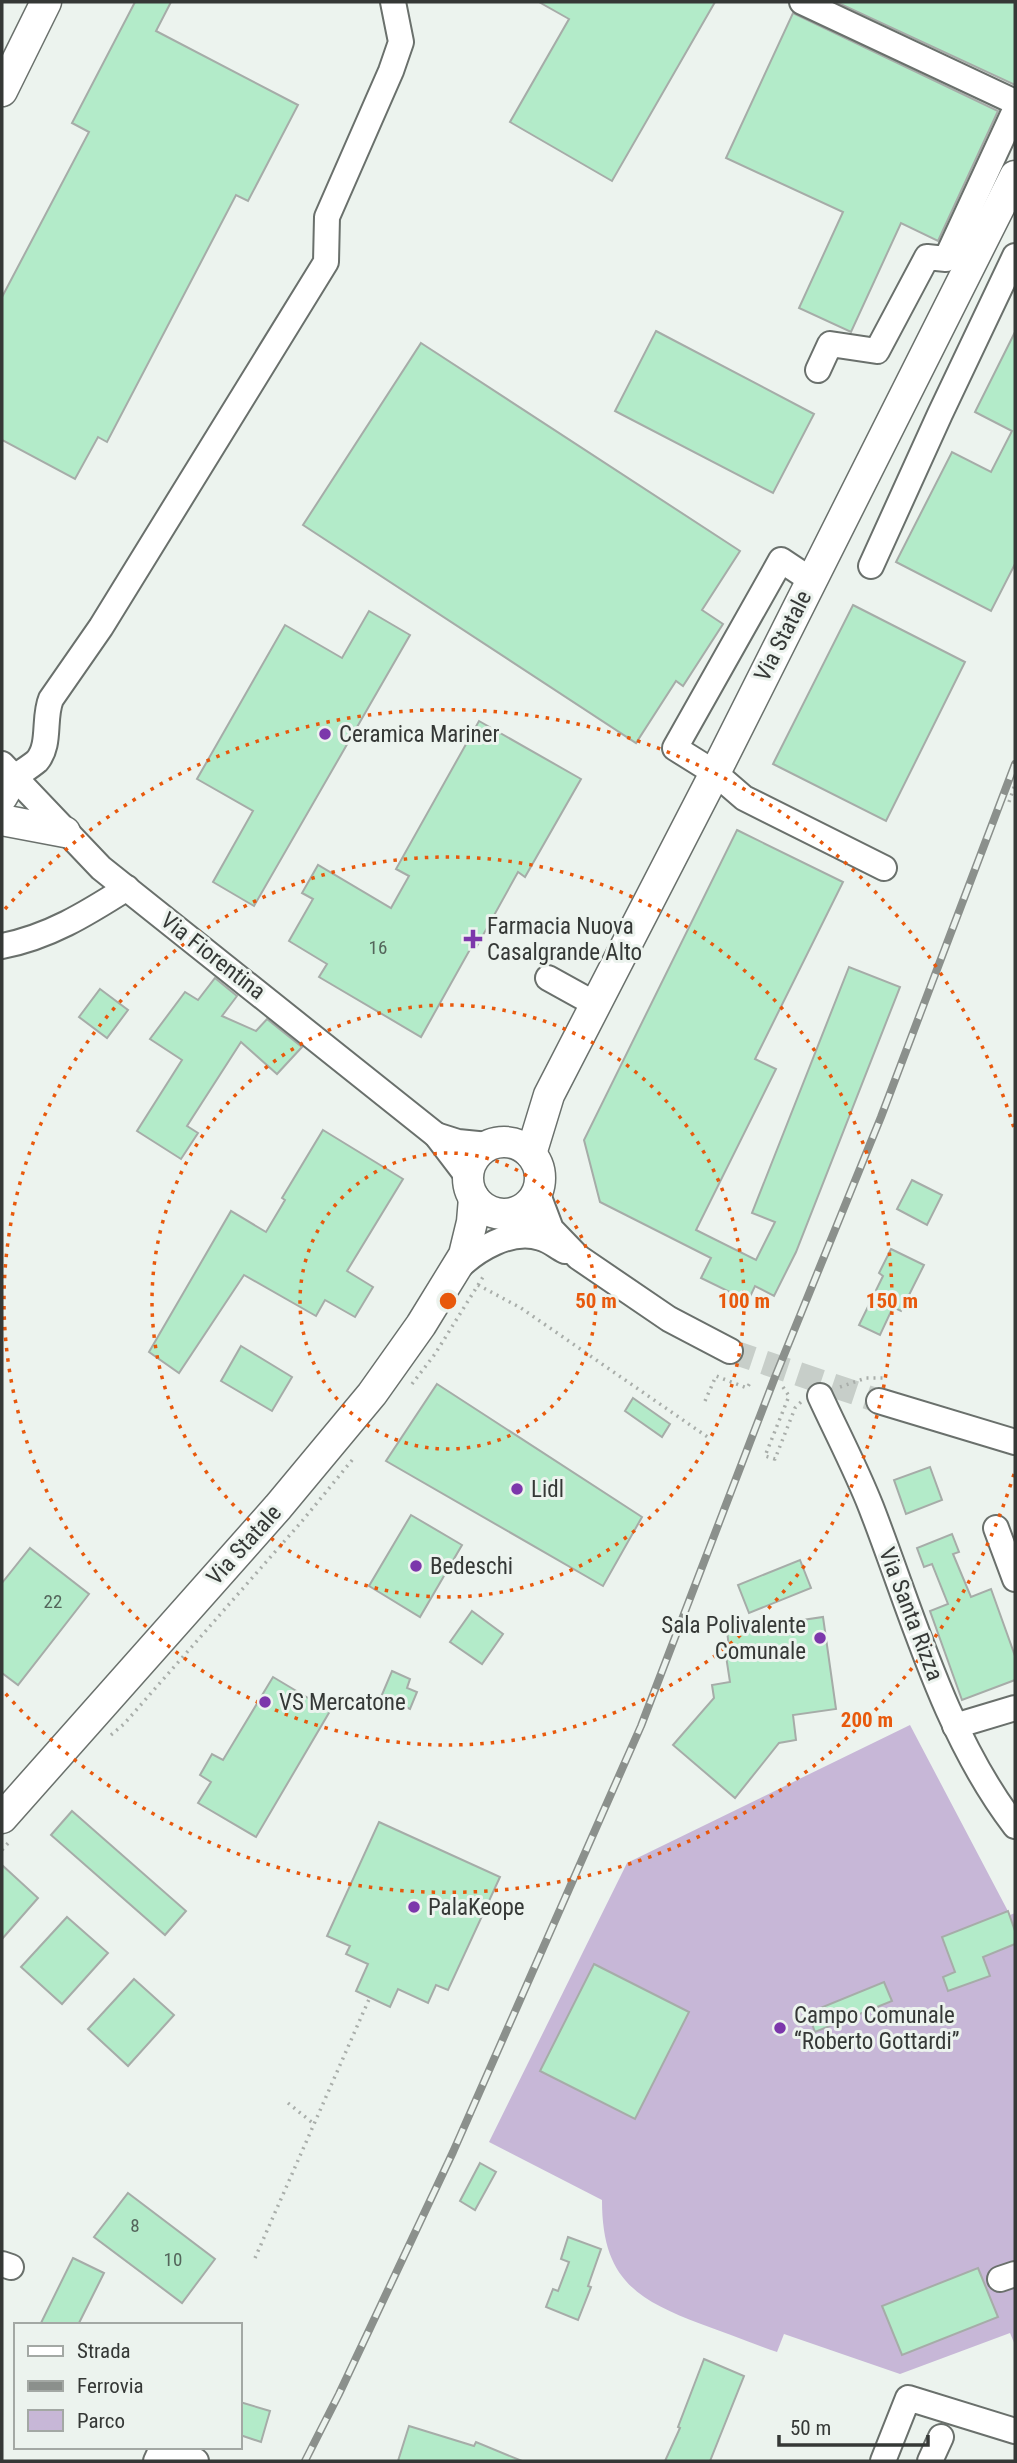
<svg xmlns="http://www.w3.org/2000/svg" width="1017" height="2463" font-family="'Roboto Condensed',sans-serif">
	<rect width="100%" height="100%" fill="#ecf3ee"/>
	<path fill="#c7b7d7" d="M 910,1725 L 1010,1915 L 1015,1913 L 1015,2345 L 1010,2333 L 900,2374 L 784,2334 L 777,2352 C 751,2343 726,2333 701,2324 C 634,2299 602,2277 602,2200 L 489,2142 L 627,1863 Z"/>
	<g fill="#b3ebc9" stroke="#a6aca8" stroke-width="2">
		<polygon points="135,2 171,2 156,31 298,105 248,201 236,195 107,442 98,437 75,479 2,440 2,297 89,132 72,123"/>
		<polygon points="539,2 715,2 612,181 510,122 569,19"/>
		<polygon points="836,2 1015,2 1015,85"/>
		<polygon points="793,13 998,111 938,241 901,223 851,332 799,308 843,212 726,158"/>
		<polygon points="656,331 814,414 773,493 615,411"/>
		<polygon points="1015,332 1015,564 991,611 896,562 952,452 991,472 1012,431 975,412"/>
		<polygon points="421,343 740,551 702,610 723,624 683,686 676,681 636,743 303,525"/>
		<polygon points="853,605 965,662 886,821 773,764"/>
		<polygon points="369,611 410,635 254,906 213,882 253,811 197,779 285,625 342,658"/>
		<polygon points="479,721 581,779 525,877 518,872 477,946 473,944 421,1037 319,977 327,964 289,941 313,899 302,893 318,865 391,908 409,876 396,869"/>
		<polygon points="737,830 843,882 755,1059 776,1069 696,1230 756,1260 775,1222 752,1213 849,967 900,987 796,1252 774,1296 755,1286 748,1301 701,1278 711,1258 600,1202 584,1140"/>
		<polygon points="215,978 237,996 222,1016 256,1031 267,1019 302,1047 277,1074 241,1042 187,1126 198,1133 181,1159 137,1131 182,1060 150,1039 185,992 198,1000"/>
		<polygon points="100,989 128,1010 107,1038 79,1017"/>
		<polygon points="323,1130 403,1179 347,1271 373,1287 355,1317 325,1300 316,1316 244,1275 179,1373 149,1352 231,1211 266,1232 285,1200 282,1198"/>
		<polygon points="912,1180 942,1195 927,1225 897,1209"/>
		<polygon points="891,1249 924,1265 901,1311 893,1307 880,1335 859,1325 883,1276 879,1273"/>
		<polygon points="241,1346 292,1377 272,1411 221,1381"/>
		<polygon points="437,1384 642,1517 603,1586 386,1461"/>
		<polygon points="633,1398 670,1424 662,1437 625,1411"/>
		<polygon points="930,1467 942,1500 906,1514 894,1480"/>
		<polygon points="411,1515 462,1545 420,1617 369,1586"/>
		<polygon points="952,1534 959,1552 953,1554 971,1597 991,1589 1015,1656 1015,1680 962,1700 930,1611 948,1604 932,1564 924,1567 917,1548"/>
		<polygon points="30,1548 89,1594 18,1685 2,1673 2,1583"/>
		<polygon points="800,1560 811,1588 749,1613 738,1585"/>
		<polygon points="472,1611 503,1634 482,1664 450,1642"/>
		<polygon points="823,1617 836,1709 793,1715 796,1740 779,1743 735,1798 673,1745 714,1698 712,1685 730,1682 726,1656 730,1655 727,1631"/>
		<polygon points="392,1671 410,1679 407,1688 417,1692 410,1709 381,1697"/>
		<polygon points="273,1677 330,1711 256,1837 198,1803 211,1782 200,1775 212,1754 223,1760"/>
		<polygon points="72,1811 186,1911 165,1935 51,1835"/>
		<polygon points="379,1822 500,1877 448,1990 436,1985 428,2003 398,1989 390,2007 356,1991 368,1964 346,1954 350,1946 327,1936"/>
		<polygon points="2,1865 38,1898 2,1939"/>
		<polygon points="1008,1911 1015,1931 1015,1944 983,1957 990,1976 948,1991 943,1977 955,1972 942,1937"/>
		<polygon points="67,1917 108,1953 62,2004 21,1967"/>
		<polygon points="594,1964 689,2012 635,2119 540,2071"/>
		<polygon points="134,1979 174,2015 128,2066 88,2029"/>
		<polygon points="884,1982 892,2001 815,2032 808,2013"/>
		<polygon points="480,2163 496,2172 475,2210 460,2201"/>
		<polygon points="128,2193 215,2259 182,2303 94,2237"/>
		<polygon points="568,2237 601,2249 588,2286 591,2287 578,2320 546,2307 553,2289 558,2291 569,2262 561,2259"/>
		<polygon points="73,2258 104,2273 78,2325 40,2325"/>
		<polygon points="978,2268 998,2317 902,2355 882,2306"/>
		<polygon points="704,2359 744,2376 710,2461 665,2461 680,2428 678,2427"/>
		<polygon points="240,2402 270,2411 261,2442 240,2435"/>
		<polygon points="409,2426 474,2446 476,2442 522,2461 398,2461"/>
	</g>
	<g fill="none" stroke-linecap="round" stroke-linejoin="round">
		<polyline stroke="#c7cec9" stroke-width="24" stroke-dasharray="24 12" stroke-linecap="butt" points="730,1351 879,1401"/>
		<g stroke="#6a706c" stroke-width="28">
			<g id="minor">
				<polyline points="802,2 1015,102"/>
				<polyline points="818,370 830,344 877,351 927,257 946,259 1015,110"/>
				<polyline points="871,566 940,414 1015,256"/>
				<polyline points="811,580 781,560 675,748 715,773 744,798 884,868"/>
				<polyline points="2,764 101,868 436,1135 468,1177"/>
				<path d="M 13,778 C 20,773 30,767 37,761 C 51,745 43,718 51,699 L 101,627 L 326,262 L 327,217 L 391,71 L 401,42 L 393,2"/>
				<path d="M 2,946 C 49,937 86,914 127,888"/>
				<polyline points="548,978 595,1004"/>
				<polyline points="436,1135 458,1142 488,1145"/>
				<polyline points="537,1192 551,1229 578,1257 669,1319 730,1351"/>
				<polyline points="511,1213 542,1238"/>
				<path d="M 457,1269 C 476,1250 511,1228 541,1238 C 549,1240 557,1247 565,1251"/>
				<path d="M 820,1396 C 837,1433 856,1469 871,1507 C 913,1615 944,1733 1015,1826"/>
				<polyline points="879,1401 1015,1442"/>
				<polyline points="996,1528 1015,1579"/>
				<polyline points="955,1726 1015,1708"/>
				<polyline points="2,2264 11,2267"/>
				<polyline points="1000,2279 1015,2274"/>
				<polyline points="156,2461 162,2448 196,2461"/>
				<polyline points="883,2461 908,2398 1015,2431"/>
				<polyline points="930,2461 941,2437"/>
			</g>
		</g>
		<g stroke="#6a706c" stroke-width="33">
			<g id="major">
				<polyline points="2,91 46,2"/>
				<polyline points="2,797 13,778"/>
				<polyline points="2,820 65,832"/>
				<circle cx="504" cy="1178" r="36"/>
				<polyline points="531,1154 549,1095 715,773 1015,176"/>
				<polyline points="2,1818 278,1507 372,1394 421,1325 464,1255 472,1222 474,1198"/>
			</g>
		</g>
		<g stroke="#a9aeaa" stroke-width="3.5" stroke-dasharray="2 5" stroke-linecap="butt">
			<polyline points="1009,802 1015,784"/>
			<polyline points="478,1285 521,1308 709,1438"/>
			<polyline points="412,1384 435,1354 483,1277"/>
			<polyline points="783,1387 789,1396 765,1456 775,1459 795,1408 801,1402"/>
			<polyline points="840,1387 866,1378 883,1378"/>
			<polyline points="705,1401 716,1376 747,1388 750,1383"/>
			<polyline points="111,1735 124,1724 303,1520 353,1459"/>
			<polyline points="2,1850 10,1841"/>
			<polyline points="288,2103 314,2124"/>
			<polyline points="255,2258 370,1997"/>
		</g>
		<use href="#minor" stroke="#fff" stroke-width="24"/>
		<use href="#major" stroke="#fff" stroke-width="30"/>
		<g stroke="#8b908c" stroke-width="8">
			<polyline id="rail" points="305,2461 339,2394 453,2152 641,1726 775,1377 881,1117 1015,764"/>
		</g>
		<use href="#rail" stroke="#ecf3ee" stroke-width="5" stroke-dasharray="16" stroke-linecap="butt"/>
	</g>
	<g fill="none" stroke="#e8590c" stroke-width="3.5" stroke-dasharray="3.5 7">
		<circle cx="448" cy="1301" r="148"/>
		<circle cx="448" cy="1301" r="296"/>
		<circle cx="448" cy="1301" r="444"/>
		<path d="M1014 1474A592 592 0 0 1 5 1693M5 909A592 592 0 0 1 1014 1128"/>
	</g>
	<g fill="#7c37ab" stroke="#ecf3ee" stroke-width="2.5">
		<circle cx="325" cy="734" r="7"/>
		<path d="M469.5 928.5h7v7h7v7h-7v7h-7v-7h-7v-7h7z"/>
		<circle cx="517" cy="1489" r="7"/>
		<circle cx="416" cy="1566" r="7"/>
		<circle cx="820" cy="1638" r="7"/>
		<circle cx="265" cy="1702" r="7"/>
		<circle cx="414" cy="1907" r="7"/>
		<circle cx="780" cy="2028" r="7"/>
	</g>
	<g text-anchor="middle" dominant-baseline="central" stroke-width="6" stroke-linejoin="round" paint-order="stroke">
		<g font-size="19" fill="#54655b">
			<text x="378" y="947">16</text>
			<text x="53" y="1601">22</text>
			<text x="135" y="2225">8</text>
			<text x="173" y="2259">10</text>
		</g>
		<g font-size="23" fill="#353836" stroke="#ecf3ee">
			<text transform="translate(783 636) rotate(-63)">Via Statale</text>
			<text transform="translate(213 956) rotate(38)">Via Fiorentina</text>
			<text transform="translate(244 1545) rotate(-48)">Via Statale</text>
			<text transform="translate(911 1614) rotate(69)">Via Santa Rizza</text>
		</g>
		<g font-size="23" fill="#353836" stroke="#ecf3ee" text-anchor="start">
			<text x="339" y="734">Ceramica Mariner</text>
			<text x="487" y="926">Farmacia Nuova<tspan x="487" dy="26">Casalgrande Alto</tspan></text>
			<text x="531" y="1489">Lidl</text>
			<text x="430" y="1566">Bedeschi</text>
			<text x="806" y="1625" text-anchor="end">Sala Polivalente<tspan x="806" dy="26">Comunale</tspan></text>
			<text x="279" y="1702">VS Mercatone</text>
			<text x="428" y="1907">PalaKeope</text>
			<text x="794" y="2015">Campo Comunale<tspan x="794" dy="26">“Roberto Gottardi”</tspan></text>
		</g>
	</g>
	<circle cx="448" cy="1301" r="10" fill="#e8590c" stroke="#ecf3ee" stroke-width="3.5"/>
	<g font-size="21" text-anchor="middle" font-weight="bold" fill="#e8590c" stroke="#ecf3ee" stroke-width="6" stroke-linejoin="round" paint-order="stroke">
		<text x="596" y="1308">50 m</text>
		<text x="744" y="1308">100 m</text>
		<text x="892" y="1308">150 m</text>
		<text x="867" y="1727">200 m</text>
	</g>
	<rect width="1017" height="2463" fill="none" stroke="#353836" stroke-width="7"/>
	<rect x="14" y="2323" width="228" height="126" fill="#ecf3ee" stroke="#a3a8a4" stroke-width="2"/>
	<rect x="28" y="2346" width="35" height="10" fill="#ffffff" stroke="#a3a8a4" stroke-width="2"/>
	<text x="77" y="2358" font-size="21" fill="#353836">Strada</text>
	<rect x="28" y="2381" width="35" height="10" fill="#8b908c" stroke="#a3a8a4" stroke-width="2"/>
	<text x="77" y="2393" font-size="21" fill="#353836">Ferrovia</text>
	<rect x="28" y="2410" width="35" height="21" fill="#c7b7d7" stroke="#a3a8a4" stroke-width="2"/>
	<text x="77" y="2428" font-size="21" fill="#353836">Parco</text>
	<path d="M779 2435v10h149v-10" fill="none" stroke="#353836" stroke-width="3.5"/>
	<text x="790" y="2435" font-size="21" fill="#353836" stroke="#ecf3ee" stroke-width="5" paint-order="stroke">50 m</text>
</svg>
